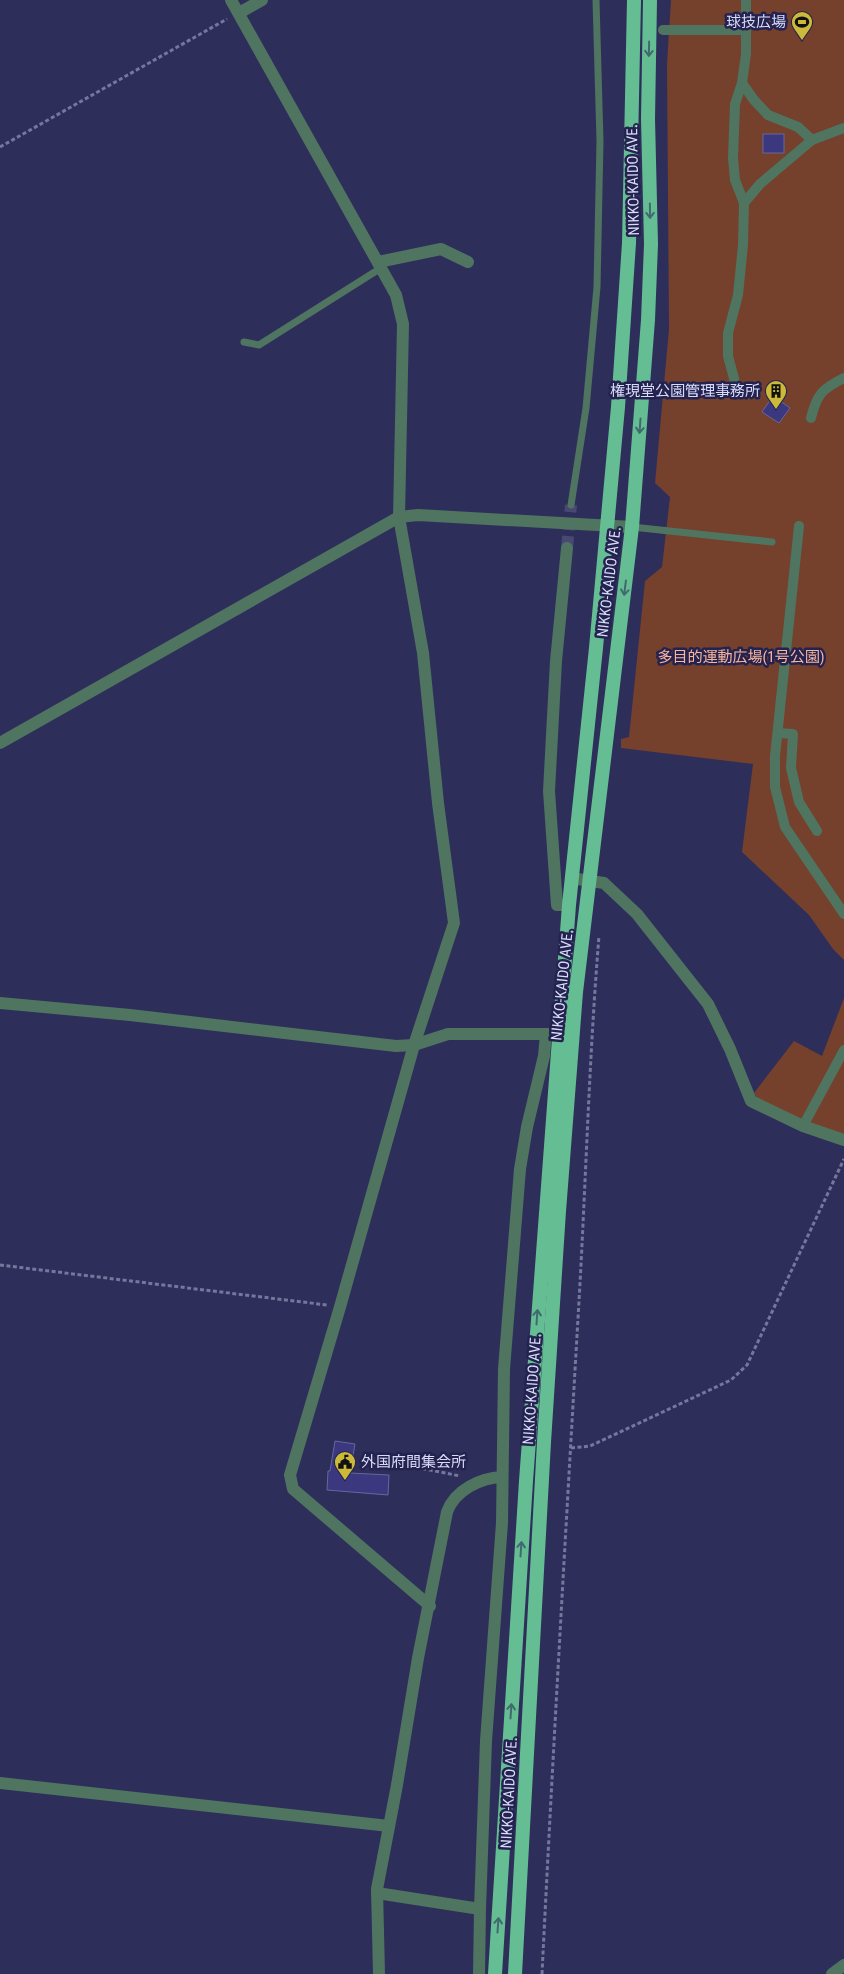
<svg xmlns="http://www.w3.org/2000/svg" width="844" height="1974" font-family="'Roboto Condensed','Noto Sans JP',sans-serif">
	<rect width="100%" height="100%" fill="#2e2e5b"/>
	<g fill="#75402c">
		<polygon points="671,0 844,0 844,960 833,949 809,915 742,852 753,764 621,748 621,739 629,737 645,581 662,567 670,497 655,483 669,329 667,64"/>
		<polygon points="844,998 844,1135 813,1125 758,1100 754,1093 794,1041 822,1056"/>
	</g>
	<g fill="#3b3880" stroke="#65689b">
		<rect x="763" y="134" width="21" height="19"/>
		<polygon points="773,396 790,408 779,423 762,412"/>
		<polygon points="335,1441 355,1444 350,1473 389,1475 388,1495 327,1490 328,1471 330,1471"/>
	</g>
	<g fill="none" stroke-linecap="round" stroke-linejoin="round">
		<polyline stroke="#484873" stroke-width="12" stroke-dasharray="12 6" stroke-linecap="butt" points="567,548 571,505"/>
		<g stroke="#76779d" stroke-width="3" stroke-dasharray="4 2.5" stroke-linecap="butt">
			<polyline points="0,147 227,19"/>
			<polyline points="0,1265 327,1305"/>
			<polyline points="571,1448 590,1446 731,1380 747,1365 844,1159"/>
			<polyline points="365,1457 460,1476"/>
			<path d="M 542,1974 C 553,1750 566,1526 579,1301 C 586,1180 589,1058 599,936"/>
		</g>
		<g stroke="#4f7460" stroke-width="7">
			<polyline points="244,342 259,345 381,268"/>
			<polyline points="571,505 586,408 597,287 600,141 596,0"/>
			<polyline points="632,527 772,542"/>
		</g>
		<g stroke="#4f7460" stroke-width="10">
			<polyline points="663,30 746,30"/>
			<polyline points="742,83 754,100 768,115 798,127 812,140"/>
			<polyline points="744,203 735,180 733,158 735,104 742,83 746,54 746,0"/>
			<polyline points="736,386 728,356 728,333 738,295 743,245 744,203 760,184 812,140 844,128"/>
			<path d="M 811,418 C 817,394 822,389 844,378"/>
			<polyline points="799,526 775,756 775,787 785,827 844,914"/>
			<polyline points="778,733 793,734 791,768 799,802 817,831"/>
			<polyline points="803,1126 844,1050"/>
		</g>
		<g stroke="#4f7460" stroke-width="12">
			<polyline points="231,0 396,295 403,324 399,517 423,653 438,803 454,923 414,1045 340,1307 290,1475 293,1489 430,1606"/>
			<polyline points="239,13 262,0"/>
			<polyline points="378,262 441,249 468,262"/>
			<polyline points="567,548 556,661 549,791 557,905 569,905"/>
			<polyline points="0,743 399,517 418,515 632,527"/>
			<polyline points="571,878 604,883 637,914 708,1004 730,1049 751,1101 803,1126 844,1140"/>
			<polyline points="0,1003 130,1015 396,1046 414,1045 448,1034 553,1034"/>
			<polyline points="0,1783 389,1826"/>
			<polyline points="377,1893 480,1909 479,1974"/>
			<polyline points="480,1909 486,1741 502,1523 504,1369 520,1169 527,1127 544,1056 546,1034"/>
			<path d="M 379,1974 L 377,1889 L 397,1785 L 418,1658 L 447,1512 C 455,1490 480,1478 502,1477"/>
		</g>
		<polyline stroke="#4f7460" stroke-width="12" points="832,1974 844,1965"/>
		<g stroke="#65be93" stroke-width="14">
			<polyline points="495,1974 526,1481 569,905 596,648 618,407 629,243 634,0"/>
			<polyline points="515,1974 544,1442 559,1211 576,992 632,527 648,320 651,244 648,119 650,0"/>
		</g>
	</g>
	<defs><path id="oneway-shaft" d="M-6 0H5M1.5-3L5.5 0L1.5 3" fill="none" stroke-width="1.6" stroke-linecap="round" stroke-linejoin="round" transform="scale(1.25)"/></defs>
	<g stroke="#41696e">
		<use href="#oneway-shaft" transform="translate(649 49) rotate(91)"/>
		<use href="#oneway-shaft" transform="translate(650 211) rotate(89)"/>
		<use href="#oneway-shaft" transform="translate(640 426) rotate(94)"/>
		<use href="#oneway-shaft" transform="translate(625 588) rotate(97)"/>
		<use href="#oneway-shaft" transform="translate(537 1317) rotate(-86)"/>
		<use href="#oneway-shaft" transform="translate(521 1549) rotate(-86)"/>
		<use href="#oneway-shaft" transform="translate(511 1711) rotate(-86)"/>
		<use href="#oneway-shaft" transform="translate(498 1925) rotate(-86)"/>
	</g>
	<defs>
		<g id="stadium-pin" transform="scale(1.125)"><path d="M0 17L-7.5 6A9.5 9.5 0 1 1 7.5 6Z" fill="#ccb939" stroke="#242350"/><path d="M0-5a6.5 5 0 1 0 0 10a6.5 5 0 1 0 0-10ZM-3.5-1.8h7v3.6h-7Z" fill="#111"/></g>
		<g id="building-pin" transform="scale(1.125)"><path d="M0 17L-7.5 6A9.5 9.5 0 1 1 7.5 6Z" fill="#ccb939" stroke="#242350"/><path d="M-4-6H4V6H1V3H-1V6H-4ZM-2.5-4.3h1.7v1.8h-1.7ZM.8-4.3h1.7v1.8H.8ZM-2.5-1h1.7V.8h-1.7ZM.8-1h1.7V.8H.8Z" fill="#111"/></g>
		<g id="civic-pin" transform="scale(1.125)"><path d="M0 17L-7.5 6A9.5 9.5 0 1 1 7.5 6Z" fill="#ccb939" stroke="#242350"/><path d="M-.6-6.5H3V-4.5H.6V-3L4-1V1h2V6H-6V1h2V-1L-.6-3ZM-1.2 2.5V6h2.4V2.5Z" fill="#111"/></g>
	</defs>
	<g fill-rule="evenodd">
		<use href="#stadium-pin" x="802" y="22"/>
		<use href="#building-pin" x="776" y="391"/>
		<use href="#civic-pin" x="345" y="1462"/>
	</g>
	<g text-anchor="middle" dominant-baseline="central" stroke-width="5" stroke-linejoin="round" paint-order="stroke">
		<g font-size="15" fill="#d9dcf9" stroke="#242350" text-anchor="end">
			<text x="786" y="22">球技広場</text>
			<text x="760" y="391">権現堂公園管理事務所</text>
			<text x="361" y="1462" text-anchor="start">外国府間集会所</text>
		</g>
		<g font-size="15" fill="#d9dcf9" stroke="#242350">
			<text transform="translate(633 180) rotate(-91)">NIKKO-KAIDO AVE.</text>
			<text transform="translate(609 582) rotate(-83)">NIKKO-KAIDO AVE.</text>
			<text transform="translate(562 985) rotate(-84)">NIKKO-KAIDO AVE.</text>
			<text transform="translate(532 1389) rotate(-86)">NIKKO-KAIDO AVE.</text>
			<text transform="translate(509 1793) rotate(-87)">NIKKO-KAIDO AVE.</text>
		</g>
		<g font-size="15" fill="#fab59c" stroke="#242350">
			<text x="741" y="657">多目的運動広場(1号公園)</text>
		</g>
	</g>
</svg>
